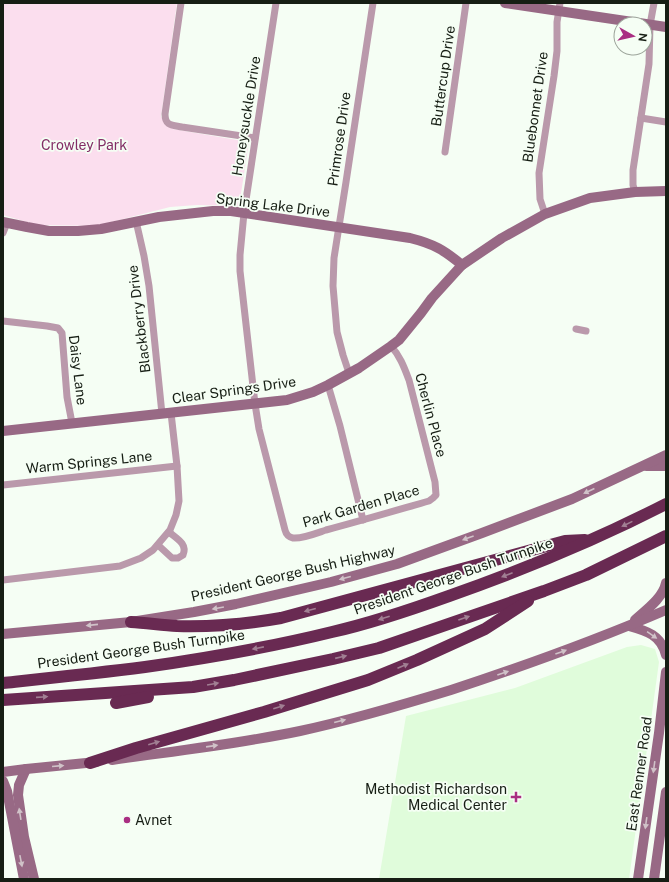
<svg xmlns="http://www.w3.org/2000/svg" width="669" height="882" font-family="'Public Sans',sans-serif">
	<rect width="100%" height="100%" fill="#f5fef4"/>
	<polygon fill="#e0fcdb" points="641,645 655,649 659,662 629,879 379,879 406,716 515,688 627,647"/>
	<polygon fill="#fbdeee" points="3,3 177,3 161,117 173,129 249,142 239,206 197,205 170,207 96,226 37,225 3,215"/>
	<g fill="none" stroke-linecap="round" stroke-linejoin="round">
		<g stroke="#ba99ab" stroke-width="7">
			<path d="M 181,3 L 165,114 C 165,126 172,125 182,127 L 255,138"/>
			<path d="M 276,3 L 244,213 L 240,255 L 240,271 L 255,404 L 259,429 L 285,530 C 286,534 288,537 293,538 C 302,539 317,533 326,530 C 360,521 394,511 429,501 L 433,498 L 436,495 L 435,482 L 409,380 C 404,367 400,356 391,346"/>
			<polyline points="641,118 666,122"/>
			<polyline points="445,152 466,3"/>
			<polyline points="635,192 633,185 633,170 649,64 650,25 654,3"/>
			<polyline points="545,214 540,199 539,173 554,76 557,51 557,22 560,3"/>
			<polyline points="136,221 144,256 149,286 162,414"/>
			<polyline points="3,233 7,223"/>
			<polyline points="3,321 47,326 58,328 62,333 67,397 72,423"/>
			<polyline points="576,329 586,331"/>
			<polyline points="349,373 343,355 337,332 333,286 334,258 346,182 373,3"/>
			<polyline points="328,385 340,426 363,520"/>
			<polyline points="3,485 177,466"/>
			<path d="M 158,545 L 172,558 L 178,558 L 183,555 C 188,544 176,538 169,532"/>
			<polyline points="3,580 120,566 141,558 153,550 170,530 176,515 179,501 177,466 171,413"/>
		</g>
		<g stroke="#986985" stroke-width="10">
			<polyline points="505,3 666,27"/>
			<path d="M 3,222 L 27,227 L 49,231 L 78,231 L 101,229 L 159,217 L 213,211 L 231,211 L 410,238 C 434,244 444,250 462,265"/>
			<polyline points="3,431 287,400 313,392 328,385 359,368 391,346 399,340 421,313 432,298 462,265 502,238 545,214 590,198 635,192 666,191"/>
			<polyline points="646,466 666,466"/>
			<path d="M 635,620 C 646,610 663,598 666,583"/>
			<path d="M 629,626 C 647,631 661,635 666,655"/>
			<polyline points="3,634 131,622 194,612 236,604 331,582 397,564 482,533 572,499 666,455"/>
			<path d="M 112,760 C 175,751 238,744 300,731 C 351,720 402,705 451,690 C 524,666 596,640 666,610"/>
			<polyline points="26,769 19,785 18,795 24,837 34,879"/>
			<polyline points="3,772 26,769 96,762"/>
			<polyline points="3,781 7,791 24,879"/>
			<polyline points="638,879 659,733 666,672"/>
			<polyline points="654,879 666,792"/>
		</g>
		<g stroke="#692a52" stroke-width="12">
			<path d="M 131,622 C 146,623 162,625 177,626 C 212,627 247,624 281,618 L 565,541 L 585,540"/>
			<path d="M 3,683 C 50,678 98,673 145,667 C 208,658 271,647 332,632 C 372,623 410,610 449,596 C 523,570 596,540 666,504"/>
			<polyline points="3,700 193,687 234,680 333,659 379,648 544,591 586,575 666,536"/>
			<polyline points="116,703 148,697"/>
			<polyline points="90,763 136,748 264,712 368,680 417,660 485,629 528,601"/>
		</g>
	</g>
	<defs><path id="oneway-solid" d="M-6-.8H1V-3.2L6.5 0L1 3.2V.8H-6Z"/></defs>
	<g fill="#d0c2c8">
		<use href="#oneway-solid" transform="translate(589 491) rotate(155)"/>
		<use href="#oneway-solid" transform="translate(468 538) rotate(160)"/>
		<use href="#oneway-solid" transform="translate(345 578) rotate(165)"/>
		<use href="#oneway-solid" transform="translate(218 608) rotate(170)"/>
		<use href="#oneway-solid" transform="translate(92 625) rotate(174)"/>
		<use href="#oneway-solid" transform="translate(652 635) rotate(35)"/>
		<use href="#oneway-solid" transform="translate(561 652) rotate(-20)"/>
		<use href="#oneway-solid" transform="translate(503 673) rotate(-19)"/>
		<use href="#oneway-solid" transform="translate(340 721) rotate(-14)"/>
		<use href="#oneway-solid" transform="translate(212 746) rotate(-8)"/>
		<use href="#oneway-solid" transform="translate(58 766) rotate(-5)"/>
		<use href="#oneway-solid" transform="translate(654 767) rotate(98)"/>
		<use href="#oneway-solid" transform="translate(20 814) rotate(-99)"/>
		<use href="#oneway-solid" transform="translate(646 823) rotate(98)"/>
		<use href="#oneway-solid" transform="translate(21 861) rotate(79)"/>
	</g>
	<g fill="#a17f93">
		<use href="#oneway-solid" transform="translate(627 524) rotate(154)"/>
		<use href="#oneway-solid" transform="translate(507 575) rotate(159)"/>
		<use href="#oneway-solid" transform="translate(310 610) rotate(165)"/>
		<use href="#oneway-solid" transform="translate(384 618) rotate(162)"/>
		<use href="#oneway-solid" transform="translate(464 618) rotate(-19)"/>
		<use href="#oneway-solid" transform="translate(258 648) rotate(169)"/>
		<use href="#oneway-solid" transform="translate(341 657) rotate(-13)"/>
		<use href="#oneway-solid" transform="translate(403 666) rotate(-23)"/>
		<use href="#oneway-solid" transform="translate(213 684) rotate(-10)"/>
		<use href="#oneway-solid" transform="translate(42 697) rotate(-4)"/>
		<use href="#oneway-solid" transform="translate(279 707) rotate(-17)"/>
		<use href="#oneway-solid" transform="translate(154 743) rotate(-16)"/>
	</g>
	<g fill="#a92e82" stroke="#f5fef4" stroke-width="1.5">
		<path d="M514 791h4v4h4v4h-4v4h-4v-4h-4v-4h4z"/>
		<circle cx="127" cy="820" r="4"/>
	</g>
	<g text-anchor="middle" dominant-baseline="central" stroke-width="3.5" stroke-linejoin="round" paint-order="stroke">
		<g font-size="14" fill="#161e14" stroke="#f5fef4">
			<text transform="translate(443 76) rotate(-82)">Buttercup Drive</text>
			<text transform="translate(535 107) rotate(-82)">Bluebonnet Drive</text>
			<text transform="translate(246 116) rotate(-81)">Honeysuckle Drive</text>
			<text transform="translate(339 139) rotate(-82)">Primrose Drive</text>
			<text transform="translate(273 205) rotate(7)">Spring Lake Drive</text>
			<text transform="translate(139 319) rotate(-97)">Blackberry Drive</text>
			<text transform="translate(78 370) rotate(83)">Daisy Lane</text>
			<text transform="translate(234 390) rotate(-8)">Clear Springs Drive</text>
			<text transform="translate(431 415) rotate(75)">Cherlin Place</text>
			<text transform="translate(89 462) rotate(-6)">Warm Springs Lane</text>
			<text transform="translate(361 506) rotate(-16)">Park Garden Place</text>
			<text transform="translate(293 573) rotate(-13)">President George Bush Highway</text>
			<text transform="translate(453 576) rotate(-19)">President George Bush Turnpike</text>
			<text transform="translate(141 649) rotate(-8)">President George Bush Turnpike</text>
			<text transform="translate(639 774) rotate(-82)">East Renner Road</text>
		</g>
		<g font-size="14" fill="#832e66" stroke="#f5fef4">
			<text x="84" y="145">Crowley Park</text>
		</g>
		<g font-size="14" fill="#161e14" stroke="#f5fef4" text-anchor="end">
			<text x="507" y="789">Methodist Richardson<tspan x="507" dy="16">Medical Center</tspan></text>
			<text x="135" y="820" text-anchor="start">Avnet</text>
		</g>
	</g>
	<rect width="669" height="882" fill="none" stroke="#161e14" stroke-width="8"/>
	<g transform="translate(633 36) rotate(98)"><circle r="19" fill="#f5fef4" stroke="#9ca49a"/>
	<path d="M0-3L7 15L0 10L-7 15Z" fill="#a92e82"/>
	<text y="-6" font-size="11" font-weight="bold" text-anchor="middle" fill="#161e14">N</text>
	</g>
</svg>
